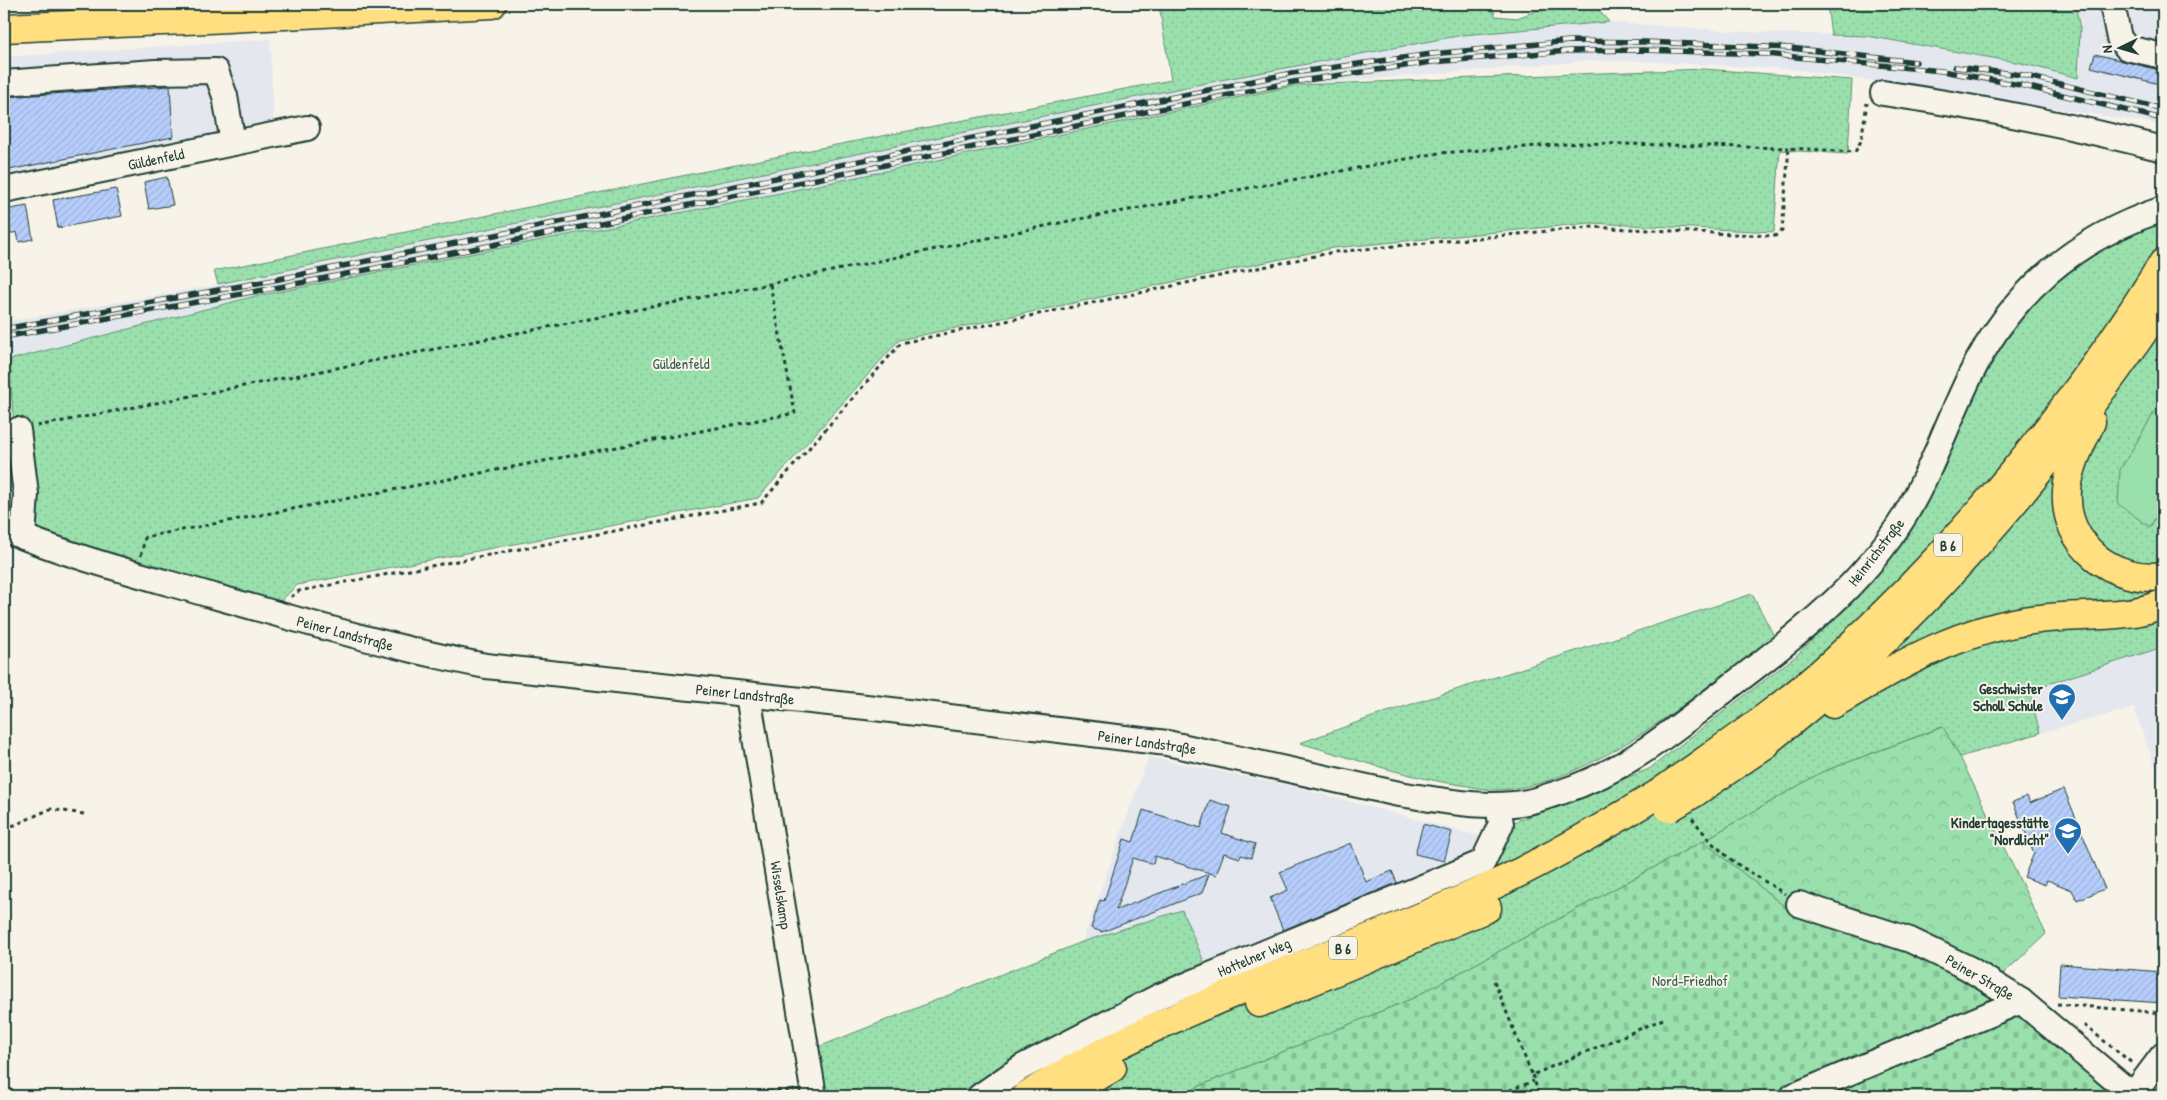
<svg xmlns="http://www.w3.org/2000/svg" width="2167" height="1100" font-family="'Patrick Hand',sans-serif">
	<defs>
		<pattern id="grass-dots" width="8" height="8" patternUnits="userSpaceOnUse" patternTransform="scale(1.25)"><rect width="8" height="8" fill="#9ae0ad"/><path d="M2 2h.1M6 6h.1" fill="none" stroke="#84c195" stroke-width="1.8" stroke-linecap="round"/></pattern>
		<pattern id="cemetery-stones" width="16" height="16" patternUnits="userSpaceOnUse" patternTransform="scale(1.25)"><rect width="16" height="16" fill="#9ae0ad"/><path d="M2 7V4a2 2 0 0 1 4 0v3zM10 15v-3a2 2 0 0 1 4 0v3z" fill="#84c195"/></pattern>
		<pattern id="park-crowns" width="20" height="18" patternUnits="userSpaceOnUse" patternTransform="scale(1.25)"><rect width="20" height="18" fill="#9ae0ad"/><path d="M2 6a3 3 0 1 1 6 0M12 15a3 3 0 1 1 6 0" fill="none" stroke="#84c195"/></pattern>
		<pattern id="building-hatch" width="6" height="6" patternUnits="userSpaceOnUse" patternTransform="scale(1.25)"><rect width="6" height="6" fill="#b7cefd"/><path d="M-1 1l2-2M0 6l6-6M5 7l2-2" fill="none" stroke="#9db2d9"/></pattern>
	</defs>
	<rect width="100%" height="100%" fill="#f7f3e8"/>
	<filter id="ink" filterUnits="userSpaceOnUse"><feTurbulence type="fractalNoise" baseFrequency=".02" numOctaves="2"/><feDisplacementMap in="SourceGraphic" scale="10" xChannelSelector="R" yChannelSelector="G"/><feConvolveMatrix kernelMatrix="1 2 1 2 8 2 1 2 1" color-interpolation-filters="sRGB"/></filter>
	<g filter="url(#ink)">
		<g fill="#e4e8ee">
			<polygon points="2075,4 2163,4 2163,125 1799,70 1639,61 1589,61 1298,85 775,194 252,297 4,361 4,322 251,279 1221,80 1463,35 1609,22 1746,32 1867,36 2021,63 2077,78 2080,29"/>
			<polygon points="270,39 274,127 4,183 4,57"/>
			<polygon points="2163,647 2163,789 2134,708 2040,733 2029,690"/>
			<polygon points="1148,757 1292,786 1487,838 1480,854 1207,969 1182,910 1082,942"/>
		</g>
		<g fill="url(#grass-dots)" stroke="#5c8e70">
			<polygon points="1159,4 1492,4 1495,16 1517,18 1554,4 1593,4 1609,22 1463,35 1221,80 218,284 214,271 800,152 1171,80"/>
			<polygon points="1827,4 2075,4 2080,29 2078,78 2021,63 1867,36 1831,35"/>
			<polygon points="1704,69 1852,80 1848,154 1780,150 1774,232 1590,223 1333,248 899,340 758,498 297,585 271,611 15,539 14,426 9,360 252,297 775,194 1298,85"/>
			<polygon points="2159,222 2163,237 2163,398 2120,470 2150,527 2163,504 2163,647 2029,690 2040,733 1960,757 1942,727 1822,772 1703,841 1411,999 1202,1085 1180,1096 988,1096 1071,1048 1486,865 1504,826 1649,769 1796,656 1875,576 1902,542 1928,501 1969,390 2019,316 2073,264 2117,237"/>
			<path d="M 1752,594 L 1774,636 C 1700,691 1593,786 1498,790 C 1488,790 1477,788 1468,786 C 1411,779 1355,759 1300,743 L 1375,716 Z"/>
			<polygon points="1182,910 1207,969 995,1073 962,1096 824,1096 816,1048 1082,942"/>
		</g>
		<polygon fill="url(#cemetery-stones)" stroke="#5c8e70" points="1703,841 1784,906 1907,942 1989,987 2126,1096 1180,1096 1202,1085 1411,999"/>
		<polygon fill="url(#park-crowns)" stroke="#5c8e70" points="1943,727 1960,757 2046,934 1989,987 1907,942 1784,906 1703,841 1822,772"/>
		<polygon fill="#9ae0ad" stroke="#5c8e70" points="2163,398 2163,504 2150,527 2118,504 2120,470"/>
		<g fill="url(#building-hatch)" stroke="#1f3d34">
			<polygon points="2095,54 2163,71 2163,85 2091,67"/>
			<polygon points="170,86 173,137 4,171 4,97"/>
			<polygon points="167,177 173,205 149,209 144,182"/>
			<polygon points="116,189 122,216 58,228 53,200"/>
			<polygon points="27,206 33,239 19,242 17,232 6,235 4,210"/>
			<polygon points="2064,789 2105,889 2077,900 2072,890 2047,880 2045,885 2024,877 2034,853 2013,802 2027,796 2030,803"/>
			<polygon points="1210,800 1231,807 1222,833 1255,844 1251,858 1241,855 1240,858 1224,853 1216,875 1155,856 1153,864 1133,858 1116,910 1209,874 1202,893 1102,932 1091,928 1100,900 1104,901 1124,839 1133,842 1143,810 1201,828"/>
			<polygon points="1423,824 1452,832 1444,861 1415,854"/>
			<polygon points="1351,843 1366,882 1392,871 1397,883 1283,930 1270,898 1288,890 1280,872"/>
			<polygon points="2060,964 2163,972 2163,1003 2058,996"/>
		</g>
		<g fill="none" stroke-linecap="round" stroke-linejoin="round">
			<g stroke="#1f3d34" stroke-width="28">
				<g id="minor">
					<polyline points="2112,4 2119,38 2127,48 2163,56"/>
					<polyline points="4,83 155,72 216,71 225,96 233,143"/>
					<path d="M 1883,93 C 1978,107 2071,125 2163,149"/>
					<polyline points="4,190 307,128"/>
					<polyline points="18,430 26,494 23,537"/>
					<path d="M 4,529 C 70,557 141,575 210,595 C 302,621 393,648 486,666 L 866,707 L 1167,743 L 1399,794 C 1440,800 1485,810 1527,802 C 1539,800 1550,795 1561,792 C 1627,770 1669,733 1723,692 C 1790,641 1859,590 1904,517 C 1931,472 1947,423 1970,376 C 2011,292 2075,238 2163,209"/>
					<polyline points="748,695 814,1096"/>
					<polyline points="1799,904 1910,940 1968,968 2021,1001 2134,1096"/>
					<polyline points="2133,1095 2163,1055"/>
					<polyline points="980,1096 1022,1067 1160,996 1483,862 1501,824 1498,805"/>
					<polyline points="1793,1096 2021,1001"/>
				</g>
			</g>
			<g stroke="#1f3d34" stroke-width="31">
				<g id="highway">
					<polyline points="4,28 208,19 492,4"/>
					<path d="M 2091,422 C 2081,444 2069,466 2067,491 C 2063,545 2113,583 2163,576"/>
					<path d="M 1833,704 C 1899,665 1961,628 2039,619 C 2081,613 2123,620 2163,604"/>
					<path d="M 1752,753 C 1785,727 1819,700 1851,671 C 1933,598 2007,514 2073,428 C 2105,386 2136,345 2163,301"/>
					<path d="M 1682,777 C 1733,741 1786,705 1832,663 C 1958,548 2074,408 2163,263"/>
					<polyline points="1694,793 1766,744"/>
					<polyline points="1259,1003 1487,908"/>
					<path d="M 1026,1096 C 1169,1007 1331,959 1483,890 C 1544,862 1601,829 1658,794"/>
					<polyline points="1064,1096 1112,1068"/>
				</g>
			</g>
			<g stroke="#1f3d34" stroke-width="3" stroke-dasharray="4 4" stroke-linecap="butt">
				<polyline points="37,426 770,284 1069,221 1439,153 1582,143 1789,148"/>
				<polyline points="141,556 145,537 795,413 770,284"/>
				<polyline points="291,597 299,591 761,503 901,343 1334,252 1590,227 1775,236 1782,231 1789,148 1855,152 1861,141 1867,103"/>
				<polyline points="1692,818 1711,842 1734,862 1785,894"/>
				<polyline points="4,827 15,825 50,809 84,814"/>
				<polyline points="1494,981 1532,1075 1663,1019"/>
				<polyline points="2057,1004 2163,1013"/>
				<polyline points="2084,1025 2132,1063"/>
				<polyline points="4,1038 9,1096"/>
				<polyline points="1532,1075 1540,1096"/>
				<polyline points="713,1096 794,1090"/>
				<polyline points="1494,1096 1534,1081"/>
			</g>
			<use href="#minor" stroke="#f7f3e8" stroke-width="24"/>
			<use href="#highway" stroke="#ffdf80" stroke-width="28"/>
			<g stroke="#1f3d34" stroke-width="5.5">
				<g id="rail">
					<polyline points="1955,67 2023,75 2163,109"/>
					<polyline points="4,329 279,279 1292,73 1432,54 1570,41 1644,42 1790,48 1916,62"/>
					<polyline points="4,337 280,287 493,245 1293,82 1432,62 1569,51 1643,50 1765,54 1942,71 2020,85 2163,119"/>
				</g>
			</g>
			<use href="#rail" stroke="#f7f3e8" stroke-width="4" stroke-dasharray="11" stroke-linecap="butt"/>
			<g stroke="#1f3d34" stroke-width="31" stroke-linecap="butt">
				<g id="highway-bridge">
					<polyline points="1658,794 1682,777"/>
					<polyline points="1669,808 1694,793"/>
				</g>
			</g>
			<use href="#highway-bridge" stroke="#ffdf80" stroke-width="28"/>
		</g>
	</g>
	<defs>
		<g id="school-pin" transform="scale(1.4375)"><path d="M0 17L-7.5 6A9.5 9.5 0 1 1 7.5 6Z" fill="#1f6fb2" stroke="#f7f3e8"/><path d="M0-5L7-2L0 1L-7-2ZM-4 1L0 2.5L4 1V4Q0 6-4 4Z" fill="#fff"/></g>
	</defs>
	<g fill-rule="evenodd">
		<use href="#school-pin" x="2062" y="697"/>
		<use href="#school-pin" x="2068" y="831"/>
	</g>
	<g text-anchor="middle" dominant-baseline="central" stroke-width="4" stroke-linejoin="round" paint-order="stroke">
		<g fill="#f7f3e8" stroke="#60746a" stroke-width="1">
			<rect x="1934" y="533.5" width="28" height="23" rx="4"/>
			<rect x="1329" y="936.5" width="28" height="23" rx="4"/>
		</g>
		<g font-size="14" font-weight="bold" fill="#1f3d34">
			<text x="1948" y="545">B 6</text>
			<text x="1343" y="948">B 6</text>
		</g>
		<g font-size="15" fill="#1f3d34" stroke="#f7f3e8">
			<text transform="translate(156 159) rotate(-12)">Güldenfeld</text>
			<text transform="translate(1876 552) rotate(-52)">Heinrichstraße</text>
			<text transform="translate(345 633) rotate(15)">Peiner Landstraße</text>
			<text transform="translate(745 694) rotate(6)">Peiner Landstraße</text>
			<text transform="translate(1147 742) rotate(8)">Peiner Landstraße</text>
			<text transform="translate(781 895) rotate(81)">Wisselskamp</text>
			<text transform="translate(1254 957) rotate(-23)">Hottelner Weg</text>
			<text transform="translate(1980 977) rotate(30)">Peiner Straße</text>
		</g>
		<g font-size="15" fill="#385e4c" stroke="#f7f3e8">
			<text x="681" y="363">Güldenfeld</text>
			<text x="1690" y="980">Nord-Friedhof</text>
		</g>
		<g font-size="15" font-weight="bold" fill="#1f3d34" stroke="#f7f3e8" text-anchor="end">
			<text x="2043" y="688">Geschwister<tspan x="2043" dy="17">Scholl Schule</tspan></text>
			<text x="2049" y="822">Kindertagesstätte<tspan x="2049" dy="17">"Nordlicht"</tspan></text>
		</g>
	</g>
	<rect width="2167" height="1100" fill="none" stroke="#f7f3e8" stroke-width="20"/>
	<rect x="10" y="10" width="2147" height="1080" fill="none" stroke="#1f3d34" stroke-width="2" filter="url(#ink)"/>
	<g transform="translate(2120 48) rotate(265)" stroke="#f7f3e8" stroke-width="4" paint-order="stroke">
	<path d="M0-4L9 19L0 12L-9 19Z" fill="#1f3d34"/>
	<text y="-8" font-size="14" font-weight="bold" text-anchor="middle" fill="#1f3d34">N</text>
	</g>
</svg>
